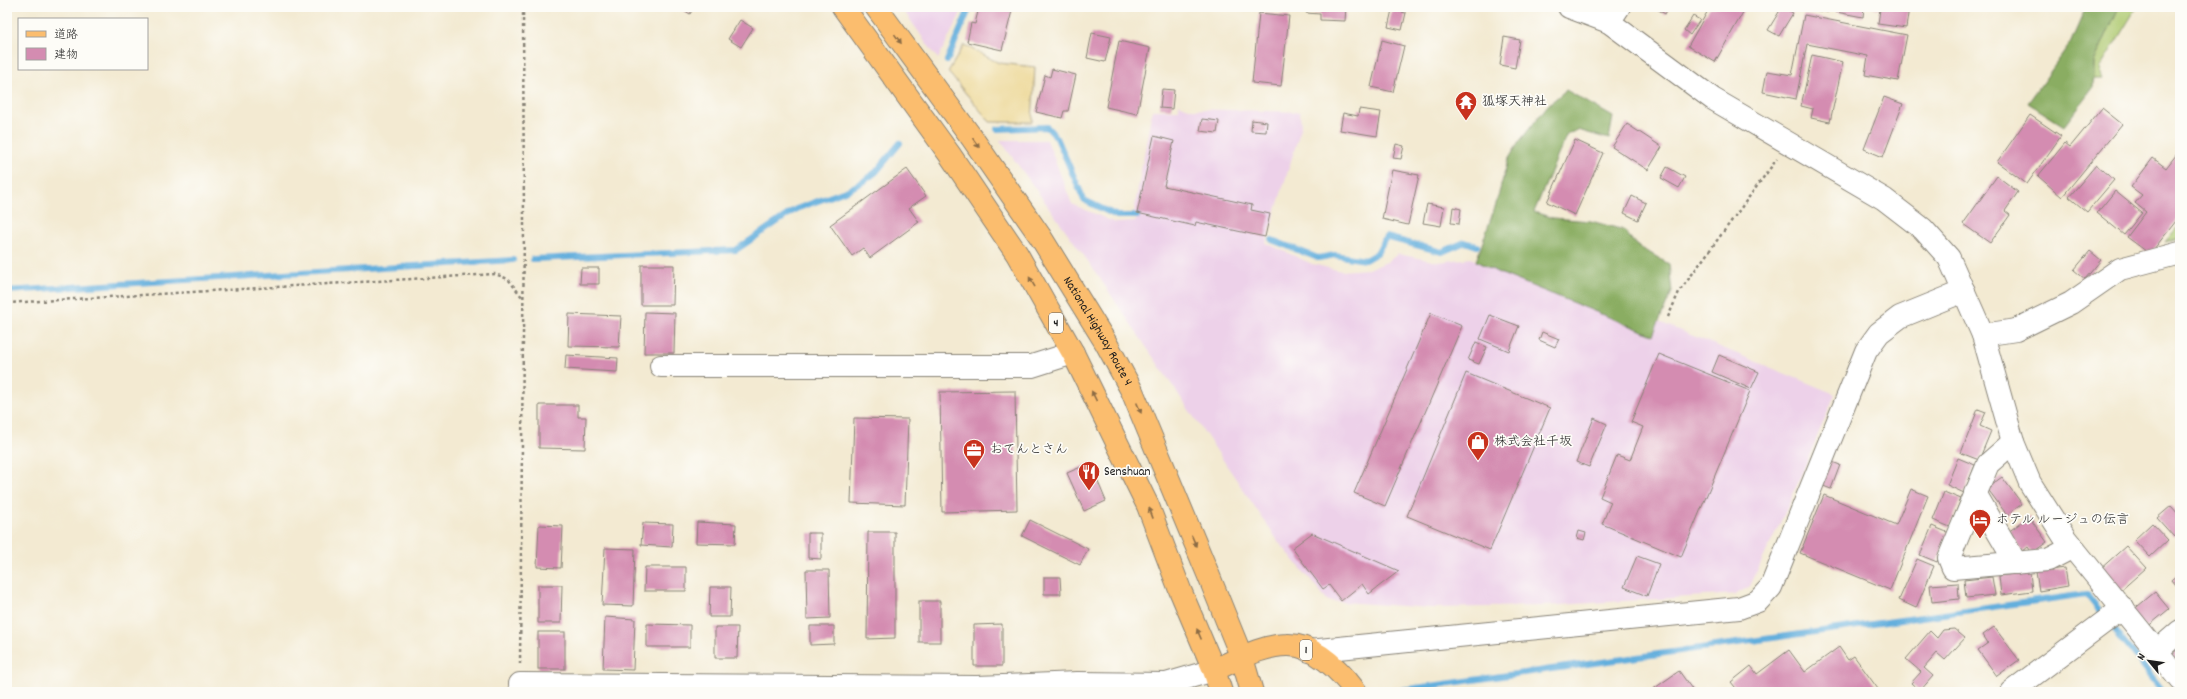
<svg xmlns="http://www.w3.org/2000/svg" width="2187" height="699" font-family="Dekko,'Klee One',sans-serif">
	<rect width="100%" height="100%" fill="#fdfcf7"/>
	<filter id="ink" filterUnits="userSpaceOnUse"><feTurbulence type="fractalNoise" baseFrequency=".025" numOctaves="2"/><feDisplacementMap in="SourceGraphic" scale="8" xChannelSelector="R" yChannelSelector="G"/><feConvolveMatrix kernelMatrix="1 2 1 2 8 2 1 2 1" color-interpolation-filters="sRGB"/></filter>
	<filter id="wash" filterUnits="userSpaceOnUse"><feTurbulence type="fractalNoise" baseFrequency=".012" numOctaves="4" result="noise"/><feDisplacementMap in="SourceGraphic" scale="16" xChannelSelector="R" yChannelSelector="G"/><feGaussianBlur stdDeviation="0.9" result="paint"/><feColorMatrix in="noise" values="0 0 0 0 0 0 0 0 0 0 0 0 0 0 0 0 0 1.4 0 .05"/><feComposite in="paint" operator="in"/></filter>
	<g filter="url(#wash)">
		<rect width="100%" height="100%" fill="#f3ead2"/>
		<g fill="#edd1e9">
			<polygon points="901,7 964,7 938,59"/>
			<polygon points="1179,104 1191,109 1300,112 1301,128 1266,243 1312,264 1341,271 1368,269 1387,262 1398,254 1438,262 1471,258 1497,272 1653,335 1659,322 1835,394 1789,504 1750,586 1737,594 1543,606 1432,608 1328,601 1278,541 1090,264 1000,140 1047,140 1072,204 1116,223 1135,222 1139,216 1134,211 1152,110 1179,110"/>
		</g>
		<g fill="#aec970" stroke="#657246">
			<polygon points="2119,7 2137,7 2099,69 2103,79 2094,79 2094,62"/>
			<polygon points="2180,224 2180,238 2165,242"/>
		</g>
		<g fill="#8aad62" stroke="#53643f">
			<polygon points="2086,7 2119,7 2094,62 2093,88 2064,126 2028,103 2070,44"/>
			<polygon points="1566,90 1613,117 1609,139 1578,130 1567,134 1534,212 1553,218 1591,221 1624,230 1636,245 1669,264 1672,292 1653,335 1497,272 1476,261 1496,204 1508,160 1519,142 1548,105"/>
		</g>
		<polygon fill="#eeda9e" stroke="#857b5d" points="964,45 999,63 1035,67 1032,122 990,122 948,72"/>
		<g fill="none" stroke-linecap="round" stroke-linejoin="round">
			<g stroke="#64afdd" stroke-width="6">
				<polyline points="947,61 970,7"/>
				<polyline points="997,129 1047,127 1057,138 1084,200 1117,216 1137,216"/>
				<polyline points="1272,240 1318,258 1335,255 1365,260 1377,253 1386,237 1442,252 1465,242 1477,246"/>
				<polyline points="533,259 736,250 796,209 848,190 864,181 876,172 900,143"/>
				<polyline points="7,291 513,260"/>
				<polyline points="1402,690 2086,594 2164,692"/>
			</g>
		</g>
		<g id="blocks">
			<g fill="#d48cb1">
				<polygon points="679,7 694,7 690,14"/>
				<polygon points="979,7 1013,7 1002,50 967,42 971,23 975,24"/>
				<polygon points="1307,7 1346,7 1345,21 1320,20 1320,14 1306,13"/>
				<polygon points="1654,7 1669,7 1665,14"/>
				<polygon points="1710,7 1746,7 1715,62 1688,46"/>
				<polygon points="1782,7 1793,13 1779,36 1768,30"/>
				<polygon points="1804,7 1829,7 1828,12 1804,9"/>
				<polygon points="1837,7 1864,7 1863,17 1836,12"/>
				<polygon points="1872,7 1909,7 1906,28 1878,24 1880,9"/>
				<polygon points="1392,10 1406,13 1402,30 1388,27"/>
				<polygon points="1259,13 1289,16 1281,86 1252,83"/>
				<polygon points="1804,15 1907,35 1898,81 1865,75 1868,56 1807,44 1796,99 1763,92 1767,71 1792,75"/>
				<polygon points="1693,16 1700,20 1690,35 1684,30"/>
				<polygon points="740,20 753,28 741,47 728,39"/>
				<polygon points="1092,33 1111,37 1105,62 1087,58"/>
				<polygon points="1504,37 1520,40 1515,68 1500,65"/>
				<polygon points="1382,40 1404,46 1393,92 1371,87"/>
				<polygon points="1119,41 1150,48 1137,114 1106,107"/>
				<polygon points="1812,55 1843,62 1830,122 1811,118 1813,109 1801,106"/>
				<polygon points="1052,69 1076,75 1068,111 1064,111 1062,118 1036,112 1045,75 1050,77"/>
				<polygon points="1162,89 1174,90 1172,109 1160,108"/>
				<polygon points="1884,97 1903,104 1883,157 1864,149"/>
				<polygon points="2102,108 2122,124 2062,197 2038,176 2065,143 2070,147"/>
				<polygon points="1359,109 1381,112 1377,136 1340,130 1343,113 1358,116"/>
				<polygon points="2030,115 2061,136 2027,184 1997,162"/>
				<polygon points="1202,119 1219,121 1217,133 1200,131"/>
				<polygon points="1252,120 1267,122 1266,132 1251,131"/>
				<polygon points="1627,124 1662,147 1648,170 1612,147"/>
				<polygon points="1154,136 1174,141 1164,186 1252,205 1251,210 1270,214 1265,237 1196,222 1195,226 1137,213"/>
				<polygon points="1575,140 1603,153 1575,215 1547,202"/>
				<polygon points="1396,144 1404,146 1401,159 1393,158"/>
				<polygon points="2180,150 2180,216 2150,254 2127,237 2146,212 2135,203 2142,195 2131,187 2153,158 2166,168"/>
				<polygon points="2096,165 2114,180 2087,212 2069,197"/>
				<polygon points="1667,167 1685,177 1679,188 1661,178"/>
				<polygon points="907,169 926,196 909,208 919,222 870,258 863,248 852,256 830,225"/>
				<polygon points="1392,170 1419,175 1408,225 1382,219"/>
				<polygon points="1997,176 2018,192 2005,211 2010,215 1990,243 1963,224"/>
				<polygon points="2115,191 2142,213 2124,235 2097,213"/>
				<polygon points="1632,196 1646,203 1638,220 1624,213"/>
				<polygon points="1427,204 1444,207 1441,226 1423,223"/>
				<polygon points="1453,207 1461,209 1459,224 1451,223"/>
				<polygon points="2090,251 2101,260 2085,279 2074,270"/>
				<polygon points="641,265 674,265 673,305 641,305"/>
				<polygon points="581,268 599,268 599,284 580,284"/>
				<polygon points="645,312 675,313 674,353 644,353"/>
				<polygon points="1431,313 1462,326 1385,506 1354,493"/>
				<polygon points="569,314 621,316 619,347 568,346"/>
				<polygon points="1490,315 1519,326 1509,351 1480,339"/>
				<polygon points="1542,332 1559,339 1555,347 1539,340"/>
				<polygon points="1476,342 1487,347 1479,364 1468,360"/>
				<polygon points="1659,354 1750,391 1681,557 1602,524 1611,502 1600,497 1617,455 1630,460 1643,427 1631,422"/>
				<polygon points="566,355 618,358 617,372 565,369"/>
				<polygon points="1719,355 1759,372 1751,389 1712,372"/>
				<polygon points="1466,373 1550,408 1490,550 1407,516"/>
				<polygon points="1015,391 1017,510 942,512 940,392"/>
				<polygon points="539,405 578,405 578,417 586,417 585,449 539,448"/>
				<polygon points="1978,409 1986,412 1980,426 1991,431 1979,460 1961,453"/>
				<polygon points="854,418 908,419 905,505 851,503"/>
				<polygon points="1594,418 1607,424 1589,467 1576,462"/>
				<polygon points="1958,458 1975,465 1964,493 1947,485"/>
				<polygon points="1827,460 1840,465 1831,489 1818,484"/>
				<polygon points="1090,463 1106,501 1084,511 1067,473"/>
				<polygon points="2002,477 2022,504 2007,515 1987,488"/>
				<polygon points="1911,489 1928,496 1890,590 1800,553 1824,495 1896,525"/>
				<polygon points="1944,492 1961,499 1950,527 1933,520"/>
				<polygon points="2171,506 2180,516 2180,532 2174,537 2157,518"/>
				<polygon points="2029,517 2047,542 2032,553 2028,547 2022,552 2008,532"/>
				<polygon points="1030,520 1088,549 1080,565 1022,536"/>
				<polygon points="697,522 736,524 735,544 696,543"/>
				<polygon points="643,523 673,524 672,547 641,545"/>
				<polygon points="2152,523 2168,540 2150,557 2134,540"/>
				<polygon points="539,525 563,526 561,568 537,567"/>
				<polygon points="1932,526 1949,533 1937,562 1920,555"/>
				<polygon points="1579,531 1586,533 1584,540 1577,538"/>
				<polygon points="868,532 895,532 895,638 867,639"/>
				<polygon points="808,533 821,533 821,559 808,558"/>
				<polygon points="1312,533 1399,571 1369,594 1362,584 1341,601 1329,585 1323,589 1292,548"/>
				<polygon points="2126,546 2146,568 2119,592 2099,570"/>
				<polygon points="605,548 635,549 633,606 602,605"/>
				<polygon points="1637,556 1659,564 1647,596 1624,587"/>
				<polygon points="1917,559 1934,566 1916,608 1899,600"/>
				<polygon points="645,567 686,567 686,591 644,591"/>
				<polygon points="2065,568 2068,586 2039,591 2036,572"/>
				<polygon points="806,570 829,570 830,618 807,619"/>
				<polygon points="2030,572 2032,591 2001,595 1999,576"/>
				<polygon points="2180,574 2180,590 2172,580"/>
				<polygon points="1044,577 1060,577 1061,594 1044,594"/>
				<polygon points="1992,577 1995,595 1966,598 1964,580"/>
				<polygon points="1958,583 1959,599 1932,602 1930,585"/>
				<polygon points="538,585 562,585 561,623 538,623"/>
				<polygon points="710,587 731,587 730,617 709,617"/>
				<polygon points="2155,592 2169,609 2146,628 2132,611"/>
				<rect x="919" y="601" width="21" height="41"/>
				<polygon points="605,617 635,619 633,670 603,669"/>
				<polygon points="647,624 690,625 690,647 647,647"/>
				<polygon points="1002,624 1002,666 974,666 974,625"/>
				<polygon points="810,626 834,626 834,644 810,645"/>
				<polygon points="715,627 738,627 737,658 715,658"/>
				<polygon points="1994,627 2019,660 1997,676 1978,650 1988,643 1983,635"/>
				<polygon points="1954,629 1965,638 1945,660 1937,653 1924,668 1933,676 1920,691 1911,683 1921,672 1906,659 1930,631 1937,638 1943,630"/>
				<rect x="538" y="632" width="27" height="37"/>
				<polygon points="1839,647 1848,660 1854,656 1878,689 1874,692 1739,692 1731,682 1751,666 1757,674 1789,650 1805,672"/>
				<polygon points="2180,647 2180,666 2171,655"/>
				<polygon points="1679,671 1694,692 1649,692"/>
			</g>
		</g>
	</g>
	<g filter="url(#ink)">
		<use href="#blocks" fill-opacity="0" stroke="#888377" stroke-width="1"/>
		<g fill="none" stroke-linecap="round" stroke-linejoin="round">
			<g stroke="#888377" stroke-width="24">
				<g id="minor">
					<polyline points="1569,7 1609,22 1713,99 1884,199 1923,229 1949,258 1983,335 2013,442 2030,483 2065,538 2180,680"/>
					<polyline points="1609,22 1619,7"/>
					<polyline points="1983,335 2016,330 2071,303 2120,269 2180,253"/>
					<polyline points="661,366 1032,366 1073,353"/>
					<polyline points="2013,442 1988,464 1949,558 1953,568 2048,560 2073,547"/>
					<polyline points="1975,493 2016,563"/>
					<polyline points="1309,651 1739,608 1758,601 1771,587 1866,351 1879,333 1900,317 1964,291"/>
					<polyline points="2157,651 2180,631"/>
					<polyline points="520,684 977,687 1077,683 1166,684 1214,670"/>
					<polyline points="2011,692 2123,608"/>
				</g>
			</g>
			<g stroke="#888377" stroke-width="24">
				<path id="major" d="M 1214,670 C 1237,660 1262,645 1287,645 C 1315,644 1341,672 1356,692"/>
			</g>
			<g stroke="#888377" stroke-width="24">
				<g id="highway">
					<polyline points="843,7 950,155 1017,254 1073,353 1148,506 1180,590 1214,670 1221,692"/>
					<path id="s1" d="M 876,7 L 972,138 L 1040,236 L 1106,343 L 1132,391 L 1208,574 L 1242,658 L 1252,692"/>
				</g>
			</g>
			<g stroke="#888377" stroke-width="2.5" stroke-dasharray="3 3" stroke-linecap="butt">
				<polyline points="7,303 495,274 508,279 522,297"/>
				<polyline points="1668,317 1679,292 1777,159"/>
				<polyline points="520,664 524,226 523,7"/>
			</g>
			<use href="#minor" stroke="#fff" stroke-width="22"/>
			<use href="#major" stroke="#fbbd6e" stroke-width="22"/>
			<use href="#highway" stroke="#fbbd6e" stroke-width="22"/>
		</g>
		<defs><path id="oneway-solid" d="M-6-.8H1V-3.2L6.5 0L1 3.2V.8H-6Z"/></defs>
		<g fill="#8c6c45">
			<use href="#oneway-solid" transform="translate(898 39) rotate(54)"/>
			<use href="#oneway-solid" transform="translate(976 143) rotate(55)"/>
			<use href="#oneway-solid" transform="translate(1032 282) rotate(-120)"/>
			<use href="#oneway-solid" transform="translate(1094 396) rotate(-116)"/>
			<use href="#oneway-solid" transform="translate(1139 408) rotate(67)"/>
			<use href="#oneway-solid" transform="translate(1151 513) rotate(-111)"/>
			<use href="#oneway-solid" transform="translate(1194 541) rotate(67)"/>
			<use href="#oneway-solid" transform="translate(1199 634) rotate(-113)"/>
		</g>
	</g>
	<defs>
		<g id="temple-pin" transform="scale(1.15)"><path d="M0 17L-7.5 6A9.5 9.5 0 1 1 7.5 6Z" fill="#c8321e" stroke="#fdfcf7"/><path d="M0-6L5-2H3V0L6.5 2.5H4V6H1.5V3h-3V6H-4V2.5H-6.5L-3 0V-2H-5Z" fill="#fff"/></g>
		<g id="shop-pin" transform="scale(1.15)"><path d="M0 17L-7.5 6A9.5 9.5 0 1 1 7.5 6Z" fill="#c8321e" stroke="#fdfcf7"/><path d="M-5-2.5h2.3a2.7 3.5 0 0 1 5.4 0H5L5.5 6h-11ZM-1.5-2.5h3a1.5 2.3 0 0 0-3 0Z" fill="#fff"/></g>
		<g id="office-pin" transform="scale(1.15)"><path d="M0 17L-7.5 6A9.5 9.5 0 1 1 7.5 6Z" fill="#c8321e" stroke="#fdfcf7"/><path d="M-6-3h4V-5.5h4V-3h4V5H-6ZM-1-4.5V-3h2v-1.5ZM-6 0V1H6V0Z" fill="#fff"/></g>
		<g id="restaurant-pin" transform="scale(1.15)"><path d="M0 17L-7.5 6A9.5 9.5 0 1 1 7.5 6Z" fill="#c8321e" stroke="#fdfcf7"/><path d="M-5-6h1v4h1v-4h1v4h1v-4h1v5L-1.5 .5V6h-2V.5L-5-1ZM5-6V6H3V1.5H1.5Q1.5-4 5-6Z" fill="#fff"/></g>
		<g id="hotel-pin" transform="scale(1.15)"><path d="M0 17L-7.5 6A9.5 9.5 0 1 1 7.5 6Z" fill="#c8321e" stroke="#fdfcf7"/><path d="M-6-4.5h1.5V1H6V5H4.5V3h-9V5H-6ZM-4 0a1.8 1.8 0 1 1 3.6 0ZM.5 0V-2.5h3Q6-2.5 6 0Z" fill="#fff"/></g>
	</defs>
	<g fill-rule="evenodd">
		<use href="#temple-pin" x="1466" y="102"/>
		<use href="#shop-pin" x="1478" y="442"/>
		<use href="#office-pin" x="974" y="450"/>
		<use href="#restaurant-pin" x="1089" y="472"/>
		<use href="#hotel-pin" x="1980" y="520"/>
	</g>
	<g text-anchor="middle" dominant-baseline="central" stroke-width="3.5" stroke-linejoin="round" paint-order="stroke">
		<g fill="#fdfcf7" stroke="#605f5e" stroke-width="1">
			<rect x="1049" y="313" width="14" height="20" rx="3"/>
			<rect x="1300" y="640" width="12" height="20" rx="3"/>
		</g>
		<g font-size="12" font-weight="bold" fill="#1c1c1c">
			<text x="1056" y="323">4</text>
			<text x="1306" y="650">1</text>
		</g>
		<g font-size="13" fill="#1c1c1c" stroke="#fdfcf7" text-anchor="start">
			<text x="1482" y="102">狐塚天神社</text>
			<text x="1494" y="442">株式会社千坂</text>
			<text x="990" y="450">おてんとさん</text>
			<text x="1104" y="472">Senshuan</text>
			<text x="1996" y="520">ホテル ルージュの伝言</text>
		</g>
		<g font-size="13" fill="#1c1c1c" stroke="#fdfcf7">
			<text stroke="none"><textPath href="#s1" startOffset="393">National Highway Route 4</textPath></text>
		</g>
	</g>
	<rect width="2187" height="699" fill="none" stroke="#fdfcf7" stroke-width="24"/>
	<rect x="18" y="18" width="130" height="52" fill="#fdfcf7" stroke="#a3a29f"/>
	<rect x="26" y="31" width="20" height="6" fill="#fbbd6e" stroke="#a3a29f"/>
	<text x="54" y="38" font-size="12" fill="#1c1c1c">道路</text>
	<rect x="26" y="48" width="20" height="12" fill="#d48cb1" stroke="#a3a29f"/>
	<text x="54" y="58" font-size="12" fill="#1c1c1c">建物</text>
	<g transform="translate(2149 661) rotate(299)" stroke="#fdfcf7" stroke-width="3" paint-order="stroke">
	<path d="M0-3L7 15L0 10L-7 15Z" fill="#1c1c1c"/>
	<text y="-6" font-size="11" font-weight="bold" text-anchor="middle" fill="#1c1c1c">N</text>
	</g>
</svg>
